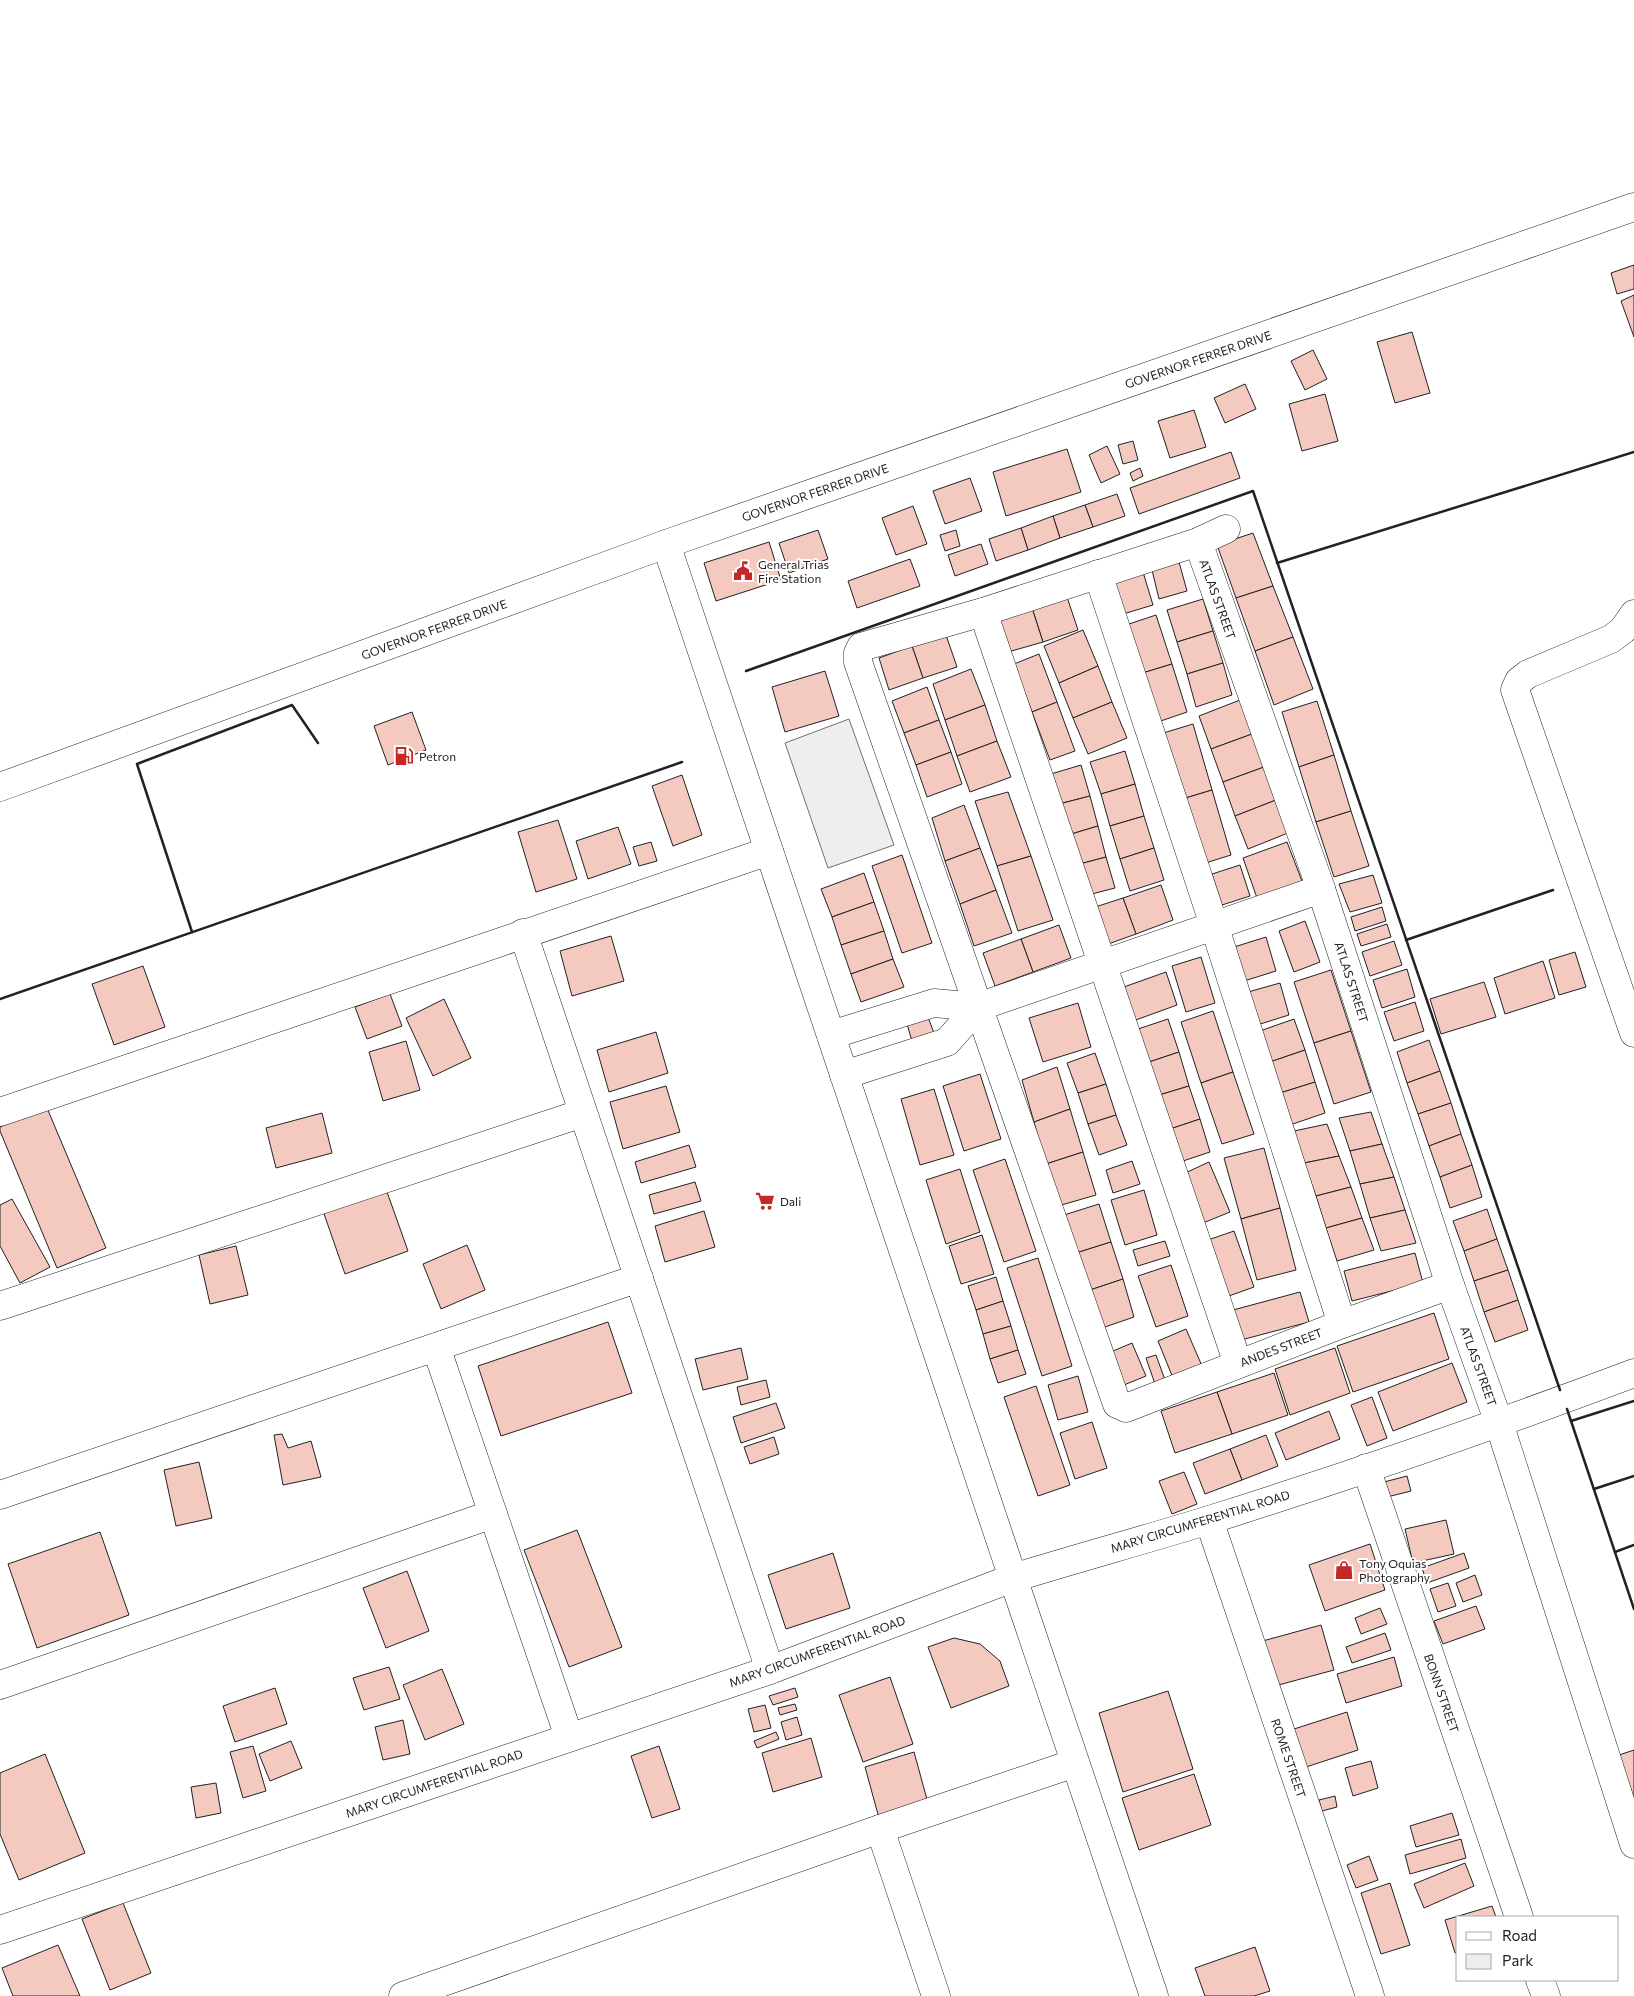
<svg xmlns="http://www.w3.org/2000/svg" width="1634" height="1996" font-family="Commissioner,sans-serif">
	<rect width="100%" height="100%" fill="#fff"/>
	<polygon fill="#eee" stroke="#6f6f6f" points="849,719 894,845 828,868 785,743"/>
	<g fill="#f3c9c0" stroke="#222">
		<polygon points="1634,265 1634,289 1617,294 1611,273"/>
		<polygon points="1634,295 1634,337 1621,301"/>
		<polygon points="1412,332 1430,393 1395,403 1377,342"/>
		<polygon points="1313,350 1327,379 1305,390 1291,361"/>
		<polygon points="1245,384 1256,409 1225,423 1214,398"/>
		<polygon points="1325,394 1338,441 1302,451 1289,404"/>
		<polygon points="1194,410 1206,447 1170,458 1158,421"/>
		<polygon points="1133,441 1138,460 1123,464 1118,445"/>
		<polygon points="1107,446 1120,474 1101,483 1089,455"/>
		<polygon points="1067,449 1081,492 1006,516 993,472"/>
		<polygon points="1231,452 1240,478 1139,514 1130,488"/>
		<polygon points="1140,468 1143,476 1133,481 1130,473"/>
		<polygon points="970,478 982,511 945,524 933,491"/>
		<polygon points="1117,494 1125,516 1093,527 1085,505"/>
		<polygon points="1085,505 1093,527 1060,538 1053,516"/>
		<polygon points="913,506 927,544 896,555 882,518"/>
		<polygon points="1053,516 1060,538 1028,550 1021,528"/>
		<polygon points="1021,528 1028,550 996,561 989,539"/>
		<polygon points="818,530 828,559 789,573 779,543"/>
		<polygon points="956,530 960,546 945,551 940,535"/>
		<polygon points="1253,533 1273,586 1236,598 1217,545"/>
		<polygon points="769,542 781,580 716,601 704,563"/>
		<polygon points="981,544 988,564 955,576 948,555"/>
		<polygon points="910,559 920,586 857,608 848,581"/>
		<polygon points="1179,562 1187,591 1159,599 1152,570"/>
		<polygon points="1143,572 1153,605 1123,614 1114,581"/>
		<polygon points="1273,586 1293,637 1255,651 1236,598"/>
		<polygon points="1067,597 1078,630 1043,642 1032,608"/>
		<polygon points="1203,599 1213,631 1177,642 1167,610"/>
		<polygon points="1032,608 1043,642 1008,652 997,620"/>
		<polygon points="1156,615 1172,664 1136,675 1120,627"/>
		<polygon points="1083,630 1098,666 1059,683 1044,646"/>
		<polygon points="1213,631 1223,663 1187,674 1177,642"/>
		<polygon points="946,635 957,667 923,678 912,646"/>
		<polygon points="1293,637 1313,689 1274,705 1255,651"/>
		<polygon points="912,646 923,678 889,690 879,658"/>
		<polygon points="1039,654 1057,702 1032,712 1014,664"/>
		<polygon points="1223,663 1232,695 1196,707 1187,674"/>
		<polygon points="1172,664 1187,712 1152,724 1136,675"/>
		<polygon points="1098,666 1112,702 1073,718 1059,683"/>
		<polygon points="971,669 985,705 945,720 933,684"/>
		<polygon points="825,671 839,716 785,732 772,687"/>
		<polygon points="927,687 939,720 904,733 892,701"/>
		<polygon points="1240,700 1252,734 1211,749 1199,716"/>
		<polygon points="1317,701 1334,755 1299,767 1282,712"/>
		<polygon points="1057,702 1075,751 1050,760 1032,712"/>
		<polygon points="1112,702 1127,738 1088,754 1073,718"/>
		<polygon points="985,705 997,741 957,756 945,720"/>
		<polygon points="412,712 426,750 388,765 374,726"/>
		<polygon points="939,720 951,752 916,765 904,733"/>
		<polygon points="1193,724 1212,790 1179,800 1160,734"/>
		<polygon points="1252,734 1264,767 1223,782 1211,749"/>
		<polygon points="997,741 1011,777 970,792 957,756"/>
		<polygon points="1125,751 1135,784 1101,794 1090,762"/>
		<polygon points="951,752 962,784 927,797 916,765"/>
		<polygon points="1334,755 1351,811 1316,822 1299,767"/>
		<polygon points="1081,765 1090,796 1059,804 1051,774"/>
		<polygon points="1264,767 1276,800 1235,816 1223,782"/>
		<polygon points="682,775 702,835 673,846 652,786"/>
		<polygon points="1135,784 1144,816 1110,826 1101,794"/>
		<polygon points="1212,790 1231,855 1199,865 1179,800"/>
		<polygon points="1008,792 1031,856 997,866 975,801"/>
		<polygon points="1090,796 1098,826 1068,835 1059,804"/>
		<polygon points="1276,800 1288,833 1248,849 1235,816"/>
		<polygon points="964,805 980,848 945,861 932,818"/>
		<polygon points="1351,811 1369,866 1334,877 1316,822"/>
		<polygon points="1144,816 1154,848 1120,859 1110,826"/>
		<polygon points="558,820 577,879 536,892 518,832"/>
		<polygon points="1098,826 1106,857 1076,865 1068,835"/>
		<polygon points="618,827 631,864 588,879 576,841"/>
		<polygon points="651,842 657,861 639,866 633,847"/>
		<polygon points="1287,842 1302,881 1257,898 1243,858"/>
		<polygon points="980,848 996,890 960,904 945,861"/>
		<polygon points="1154,848 1164,880 1130,891 1120,859"/>
		<polygon points="902,855 932,943 902,953 872,866"/>
		<polygon points="1031,856 1053,920 1018,931 997,866"/>
		<polygon points="1106,857 1115,888 1084,896 1076,865"/>
		<polygon points="1240,865 1250,896 1222,905 1212,874"/>
		<polygon points="864,873 874,902 832,917 821,889"/>
		<polygon points="1373,875 1382,903 1350,912 1339,884"/>
		<polygon points="1161,885 1173,920 1136,934 1123,898"/>
		<polygon points="996,890 1012,933 974,946 960,904"/>
		<polygon points="1123,898 1136,934 1100,947 1086,910"/>
		<polygon points="874,902 884,931 841,945 832,917"/>
		<polygon points="1382,907 1386,921 1355,931 1351,917"/>
		<polygon points="1305,921 1320,962 1294,972 1279,931"/>
		<polygon points="1387,924 1391,937 1361,946 1357,934"/>
		<polygon points="1059,925 1071,958 1033,972 1021,939"/>
		<polygon points="884,931 893,959 851,974 841,945"/>
		<polygon points="611,936 624,981 572,996 560,951"/>
		<polygon points="1266,937 1276,971 1244,981 1234,947"/>
		<polygon points="1021,939 1033,972 995,986 983,953"/>
		<polygon points="1394,941 1402,965 1370,976 1362,952"/>
		<polygon points="1575,952 1586,987 1559,995 1549,960"/>
		<polygon points="1201,957 1215,1003 1186,1012 1172,966"/>
		<polygon points="893,959 904,987 861,1002 851,974"/>
		<polygon points="1543,961 1555,998 1505,1014 1494,978"/>
		<polygon points="143,966 165,1027 114,1045 92,984"/>
		<polygon points="1407,969 1415,997 1382,1008 1373,980"/>
		<polygon points="1331,970 1351,1031 1314,1043 1294,982"/>
		<polygon points="1166,972 1177,1005 1133,1021 1121,988"/>
		<polygon points="1484,982 1496,1017 1441,1034 1430,999"/>
		<polygon points="1280,983 1289,1015 1257,1025 1248,992"/>
		<polygon points="390,994 402,1026 367,1039 355,1007"/>
		<polygon points="444,999 471,1058 433,1076 406,1018"/>
		<polygon points="1415,1002 1424,1031 1394,1041 1384,1012"/>
		<polygon points="1078,1003 1091,1047 1043,1062 1029,1018"/>
		<polygon points="1213,1011 1233,1072 1201,1083 1181,1022"/>
		<polygon points="928,1017 934,1033 912,1041 907,1024"/>
		<polygon points="1168,1019 1179,1052 1146,1063 1135,1030"/>
		<polygon points="1294,1019 1305,1050 1267,1063 1257,1032"/>
		<polygon points="1351,1031 1371,1092 1334,1104 1314,1043"/>
		<polygon points="656,1032 668,1073 609,1092 597,1050"/>
		<polygon points="1429,1040 1440,1071 1407,1083 1397,1052"/>
		<polygon points="406,1041 420,1090 383,1101 369,1052"/>
		<polygon points="1305,1050 1315,1082 1277,1094 1267,1063"/>
		<polygon points="1179,1052 1189,1086 1156,1096 1146,1063"/>
		<polygon points="1095,1053 1106,1084 1078,1093 1067,1063"/>
		<polygon points="1057,1067 1070,1109 1034,1122 1022,1080"/>
		<polygon points="1440,1071 1451,1103 1418,1114 1407,1083"/>
		<polygon points="1233,1072 1254,1134 1222,1144 1201,1083"/>
		<polygon points="980,1074 1001,1139 964,1151 943,1086"/>
		<polygon points="1315,1082 1325,1113 1287,1126 1277,1094"/>
		<polygon points="1106,1084 1116,1115 1088,1124 1078,1093"/>
		<polygon points="666,1086 680,1132 623,1149 610,1102"/>
		<polygon points="1189,1086 1200,1119 1167,1130 1156,1096"/>
		<polygon points="934,1089 954,1155 920,1165 901,1099"/>
		<polygon points="1451,1103 1461,1134 1429,1146 1418,1114"/>
		<polygon points="47,1108 106,1248 57,1268 0,1131 0,1127"/>
		<polygon points="1070,1109 1083,1152 1046,1164 1034,1122"/>
		<polygon points="1371,1112 1382,1144 1350,1151 1339,1118"/>
		<polygon points="322,1113 332,1153 276,1168 266,1128"/>
		<polygon points="1116,1115 1127,1145 1099,1155 1088,1124"/>
		<polygon points="1200,1119 1210,1152 1177,1163 1167,1130"/>
		<polygon points="1327,1124 1339,1156 1304,1163 1294,1131"/>
		<polygon points="1461,1134 1472,1165 1440,1177 1429,1146"/>
		<polygon points="1382,1144 1394,1177 1360,1184 1350,1151"/>
		<polygon points="689,1145 696,1167 641,1183 635,1162"/>
		<polygon points="1264,1148 1280,1208 1241,1219 1224,1158"/>
		<polygon points="1083,1152 1096,1195 1058,1206 1046,1164"/>
		<polygon points="1339,1156 1351,1187 1316,1196 1304,1163"/>
		<polygon points="1005,1159 1036,1251 1004,1262 973,1170"/>
		<polygon points="1132,1161 1140,1184 1113,1193 1106,1170"/>
		<polygon points="1209,1162 1230,1212 1203,1223 1183,1174"/>
		<polygon points="1472,1165 1482,1197 1450,1208 1440,1177"/>
		<polygon points="960,1169 980,1232 946,1244 926,1180"/>
		<polygon points="1394,1177 1405,1210 1370,1218 1360,1184"/>
		<polygon points="695,1182 701,1201 654,1214 649,1195"/>
		<polygon points="1351,1187 1362,1218 1326,1228 1316,1196"/>
		<polygon points="386,1189 408,1251 345,1274 323,1211"/>
		<polygon points="1144,1190 1157,1235 1125,1245 1111,1200"/>
		<polygon points="12,1199 50,1267 20,1283 0,1246 0,1205"/>
		<polygon points="1099,1204 1111,1242 1076,1253 1064,1215"/>
		<polygon points="1280,1208 1296,1270 1257,1280 1241,1219"/>
		<polygon points="1487,1209 1497,1239 1464,1251 1453,1221"/>
		<polygon points="1405,1210 1416,1243 1381,1251 1370,1218"/>
		<polygon points="704,1211 715,1247 665,1262 655,1226"/>
		<polygon points="1362,1218 1374,1250 1337,1261 1326,1228"/>
		<polygon points="1234,1231 1254,1287 1226,1297 1205,1241"/>
		<polygon points="982,1235 994,1274 961,1284 949,1246"/>
		<polygon points="1497,1239 1508,1270 1474,1281 1464,1251"/>
		<polygon points="1165,1241 1170,1256 1138,1266 1133,1250"/>
		<polygon points="1111,1242 1123,1279 1087,1291 1076,1253"/>
		<polygon points="467,1245 485,1290 441,1309 423,1264"/>
		<polygon points="236,1246 248,1295 210,1304 199,1255"/>
		<polygon points="1415,1253 1423,1283 1352,1301 1344,1271"/>
		<polygon points="1038,1258 1072,1366 1042,1376 1007,1268"/>
		<polygon points="1171,1265 1188,1316 1156,1327 1138,1276"/>
		<polygon points="1508,1270 1518,1300 1484,1312 1474,1281"/>
		<polygon points="996,1277 1003,1301 976,1310 968,1286"/>
		<polygon points="1123,1279 1134,1317 1099,1329 1087,1291"/>
		<polygon points="1300,1292 1309,1322 1241,1340 1233,1310"/>
		<polygon points="1518,1300 1528,1330 1495,1342 1484,1312"/>
		<polygon points="1003,1301 1011,1326 983,1334 976,1310"/>
		<polygon points="1434,1313 1449,1359 1353,1392 1337,1346"/>
		<polygon points="608,1322 632,1393 501,1436 478,1366"/>
		<polygon points="1011,1326 1018,1350 990,1359 983,1334"/>
		<polygon points="1186,1329 1202,1366 1173,1378 1158,1341"/>
		<polygon points="1132,1343 1146,1376 1119,1387 1106,1354"/>
		<polygon points="741,1348 748,1379 703,1390 695,1359"/>
		<polygon points="1335,1348 1350,1393 1290,1415 1275,1369"/>
		<polygon points="1018,1350 1026,1374 998,1383 990,1359"/>
		<polygon points="1156,1355 1165,1380 1155,1384 1146,1358"/>
		<polygon points="1452,1363 1467,1402 1393,1431 1378,1392"/>
		<polygon points="1274,1373 1288,1415 1232,1434 1217,1392"/>
		<polygon points="1078,1376 1088,1412 1058,1420 1048,1385"/>
		<polygon points="766,1380 770,1397 741,1405 737,1387"/>
		<polygon points="1036,1386 1070,1485 1038,1496 1004,1397"/>
		<polygon points="1217,1392 1232,1434 1175,1453 1161,1411"/>
		<polygon points="1372,1397 1387,1438 1367,1446 1351,1405"/>
		<polygon points="776,1403 785,1428 741,1443 733,1417"/>
		<polygon points="1329,1411 1340,1439 1286,1460 1275,1433"/>
		<polygon points="1092,1422 1107,1468 1075,1479 1060,1433"/>
		<polygon points="282,1434 288,1448 311,1441 321,1477 283,1485 274,1435"/>
		<polygon points="1266,1435 1278,1466 1242,1480 1230,1449"/>
		<polygon points="774,1437 779,1454 750,1464 744,1447"/>
		<polygon points="1230,1449 1242,1480 1205,1494 1193,1463"/>
		<polygon points="199,1462 212,1518 176,1526 164,1470"/>
		<polygon points="1184,1472 1197,1504 1172,1514 1159,1481"/>
		<polygon points="1407,1476 1411,1491 1387,1497 1384,1482"/>
		<polygon points="1446,1520 1454,1554 1413,1563 1405,1529"/>
		<polygon points="577,1530 622,1647 569,1667 524,1550"/>
		<polygon points="100,1532 129,1615 37,1648 8,1564"/>
		<polygon points="1370,1544 1385,1590 1325,1611 1309,1565"/>
		<polygon points="833,1553 850,1608 786,1629 768,1575"/>
		<polygon points="1464,1553 1469,1568 1427,1583 1422,1568"/>
		<polygon points="407,1571 429,1631 386,1648 363,1588"/>
		<polygon points="1475,1575 1482,1595 1463,1602 1456,1583"/>
		<polygon points="1448,1583 1456,1606 1438,1612 1430,1589"/>
		<polygon points="1476,1606 1485,1629 1443,1644 1434,1621"/>
		<polygon points="1380,1608 1387,1624 1361,1634 1355,1618"/>
		<polygon points="1321,1625 1334,1670 1271,1687 1259,1642"/>
		<polygon points="1385,1633 1391,1650 1352,1663 1346,1647"/>
		<polygon points="954,1638 980,1644 1000,1661 1009,1686 951,1708 928,1647"/>
		<polygon points="1394,1657 1402,1686 1346,1703 1337,1674"/>
		<polygon points="389,1667 400,1699 364,1710 353,1678"/>
		<polygon points="442,1669 464,1724 425,1740 403,1685"/>
		<polygon points="890,1677 913,1744 863,1762 839,1695"/>
		<polygon points="275,1688 287,1724 235,1742 223,1706"/>
		<polygon points="795,1688 798,1697 773,1705 769,1696"/>
		<polygon points="1168,1691 1193,1769 1123,1792 1099,1713"/>
		<polygon points="795,1704 797,1710 780,1715 778,1708"/>
		<polygon points="765,1705 771,1728 754,1732 748,1709"/>
		<polygon points="1347,1712 1358,1750 1306,1767 1294,1729"/>
		<polygon points="797,1717 802,1735 786,1740 781,1722"/>
		<polygon points="403,1720 410,1754 383,1760 375,1727"/>
		<polygon points="776,1732 779,1739 757,1748 754,1741"/>
		<polygon points="811,1738 822,1777 773,1792 762,1753"/>
		<polygon points="291,1741 302,1768 270,1781 259,1754"/>
		<polygon points="253,1746 266,1791 243,1798 230,1752"/>
		<polygon points="659,1746 680,1809 652,1818 631,1756"/>
		<polygon points="1634,1750 1634,1809 1616,1756"/>
		<polygon points="914,1752 928,1803 879,1818 865,1767"/>
		<polygon points="45,1754 85,1853 19,1880 0,1834 0,1773"/>
		<polygon points="1371,1761 1378,1788 1353,1796 1345,1768"/>
		<polygon points="1194,1774 1211,1825 1139,1850 1122,1798"/>
		<polygon points="216,1783 221,1813 196,1818 191,1787"/>
		<polygon points="1335,1796 1337,1807 1322,1811 1319,1800"/>
		<polygon points="1452,1813 1459,1835 1416,1847 1410,1826"/>
		<polygon points="1461,1839 1466,1858 1410,1874 1405,1855"/>
		<polygon points="1369,1856 1378,1880 1356,1888 1347,1865"/>
		<polygon points="1465,1863 1474,1886 1424,1908 1414,1884"/>
		<polygon points="1390,1883 1410,1945 1381,1954 1361,1893"/>
		<polygon points="123,1903 151,1973 110,1990 82,1919"/>
		<polygon points="1492,1906 1496,1917 1458,1917 1458,1952 1455,1953 1445,1920"/>
		<polygon points="58,1945 80,1996 13,1996 2,1968"/>
		<polygon points="1255,1947 1270,1991 1254,1996 1205,1996 1195,1968"/>
	</g>
	<g fill="none" stroke-linecap="round" stroke-linejoin="round">
		<g stroke="#222" stroke-width="29">
			<g id="street">
				<polyline points="1226,529 1198,542 983,612 861,647 858,653 858,662 1117,1404 1126,1408 1342,1324 1450,1285"/>
				<polyline points="1198,542 1321,889 1450,1285 1499,1423 1634,1844"/>
				<polyline points="1098,574 1214,925 1342,1324"/>
				<polyline points="983,612 1238,1364"/>
				<polyline points="1634,614 1623,630 1611,639 1528,674 1519,681 1515,690 1634,1033"/>
				<polyline points="523,933 770,1670"/>
				<polyline points="831,1035 934,1003 978,1007 1321,889"/>
				<polyline points="844,1075 947,1042 978,1007"/>
				<polyline points="0,1112 769,851"/>
				<polyline points="0,1306 583,1113"/>
				<polyline points="436,1347 569,1737"/>
				<polyline points="1366,1468 1519,1917"/>
				<polyline points="0,1495 639,1278"/>
				<polyline points="1209,1520 1370,1996"/>
				<polyline points="0,1685 493,1514"/>
				<polyline points="880,1829 936,1996"/>
				<polyline points="1540,1980 1546,1996"/>
				<polyline points="403,1996 880,1829 1075,1763"/>
				<path d="M 1154,1996 L 1013,1578 C 1078,1558 1144,1540 1209,1520 C 1352,1475 1493,1426 1634,1373"/>
			</g>
		</g>
		<g stroke="#222" stroke-width="29">
			<g id="secondary">
				<polyline points="0,787 666,544 1634,207"/>
				<polyline points="0,1930 770,1670 1013,1578 666,544"/>
			</g>
		</g>
		<use href="#street" stroke="#fff" stroke-width="28"/>
		<use href="#secondary" stroke="#fff" stroke-width="28"/>
		<g stroke="#222" stroke-width="2.5">
			<polyline points="1277,563 1634,452"/>
			<polyline points="746,671 1253,491 1560,1390"/>
			<polyline points="192,932 137,764 292,705 318,743"/>
			<polyline points="1406,940 1553,890"/>
			<polyline points="0,999 682,762"/>
			<polyline points="1567,1409 1634,1609"/>
			<polyline points="1571,1421 1634,1401"/>
			<polyline points="1594,1489 1634,1476"/>
			<polyline points="1615,1552 1634,1545"/>
		</g>
	</g>
	<defs>
		<g id="civic-bare" transform="scale(1.5)"><path d="M-.6-6.5H3V-4.5H.6V-3L4-1V1h2V6H-6V1h2V-1L-.6-3ZM-1.2 2.5V6h2.4V2.5Z" fill="#c62828" stroke="#fff" stroke-width="2.5" paint-order="stroke"/></g>
		<g id="fuel-bare" transform="scale(1.5)"><path d="M-5.5-6h7V0h2V4h1.3V-2.5L3-4.5l.8-.8L6-3V5H2.5V1h-1V6h-7ZM-4.2-4.7v3.2H.2V-4.7Z" fill="#c62828" stroke="#fff" stroke-width="2.5" paint-order="stroke"/></g>
		<g id="supermarket-bare" transform="scale(1.5)"><path d="M-6-5.5h2.5l.6 2H6L4.5 2H-2.5L-4.4-4H-6ZM-1.5 3.2a1.3 1.3 0 1 0 .1 0ZM3 3.2a1.3 1.3 0 1 0 .1 0Z" fill="#c62828" stroke="#fff" stroke-width="2.5" paint-order="stroke"/></g>
		<g id="shop-bare" transform="scale(1.5)"><path d="M-5-2.5h2.3a2.7 3.5 0 0 1 5.4 0H5L5.5 6h-11ZM-1.5-2.5h3a1.5 2.3 0 0 0-3 0Z" fill="#c62828" stroke="#fff" stroke-width="2.5" paint-order="stroke"/></g>
	</defs>
	<g fill-rule="evenodd">
		<use href="#civic-bare" x="743" y="571"/>
		<use href="#fuel-bare" x="404" y="756"/>
		<use href="#supermarket-bare" x="765" y="1201"/>
		<use href="#shop-bare" x="1344" y="1570"/>
	</g>
	<g text-anchor="middle" dominant-baseline="central" stroke-width="4" stroke-linejoin="round" paint-order="stroke">
		<g font-size="12" fill="#222" stroke="#fff">
			<text transform="translate(1198 359) rotate(-19)">GOVERNOR FERRER DRIVE</text>
			<text transform="translate(815 492) rotate(-19)">GOVERNOR FERRER DRIVE</text>
			<text transform="translate(1218 599) rotate(70)">ATLAS STREET</text>
			<text transform="translate(434 629) rotate(-20)">GOVERNOR FERRER DRIVE</text>
			<text transform="translate(1352 982) rotate(72)">ATLAS STREET</text>
			<text transform="translate(1281 1347) rotate(-21)">ANDES STREET</text>
			<text transform="translate(1479 1366) rotate(70)">ATLAS STREET</text>
			<text transform="translate(1200 1521) rotate(-17)">MARY CIRCUMFERENTIAL ROAD</text>
			<text transform="translate(817 1651) rotate(-20)">MARY CIRCUMFERENTIAL ROAD</text>
			<text transform="translate(1442 1693) rotate(71)">BONN STREET</text>
			<text transform="translate(1289 1758) rotate(71)">ROME STREET</text>
			<text transform="translate(434 1783) rotate(-19)">MARY CIRCUMFERENTIAL ROAD</text>
		</g>
		<g font-size="12" fill="#222" stroke="#fff" text-anchor="start">
			<text x="758" y="564">General Trias<tspan x="758" dy="14">Fire Station</tspan></text>
			<text x="419" y="756">Petron</text>
			<text x="780" y="1201">Dali</text>
			<text x="1359" y="1563">Tony Oquias<tspan x="1359" dy="14">Photography</tspan></text>
		</g>
	</g>
	<rect x="1456" y="1916" width="162" height="65" fill="#ffffff" stroke="#a7a7a7"/>
	<rect x="1466" y="1932" width="25" height="8" fill="#ffffff" stroke="#a7a7a7"/>
	<text x="1502" y="1941" font-size="15" fill="#222222">Road</text>
	<rect x="1466" y="1954" width="25" height="15" fill="#eeeeee" stroke="#a7a7a7"/>
	<text x="1502" y="1966" font-size="15" fill="#222222">Park</text>
</svg>
